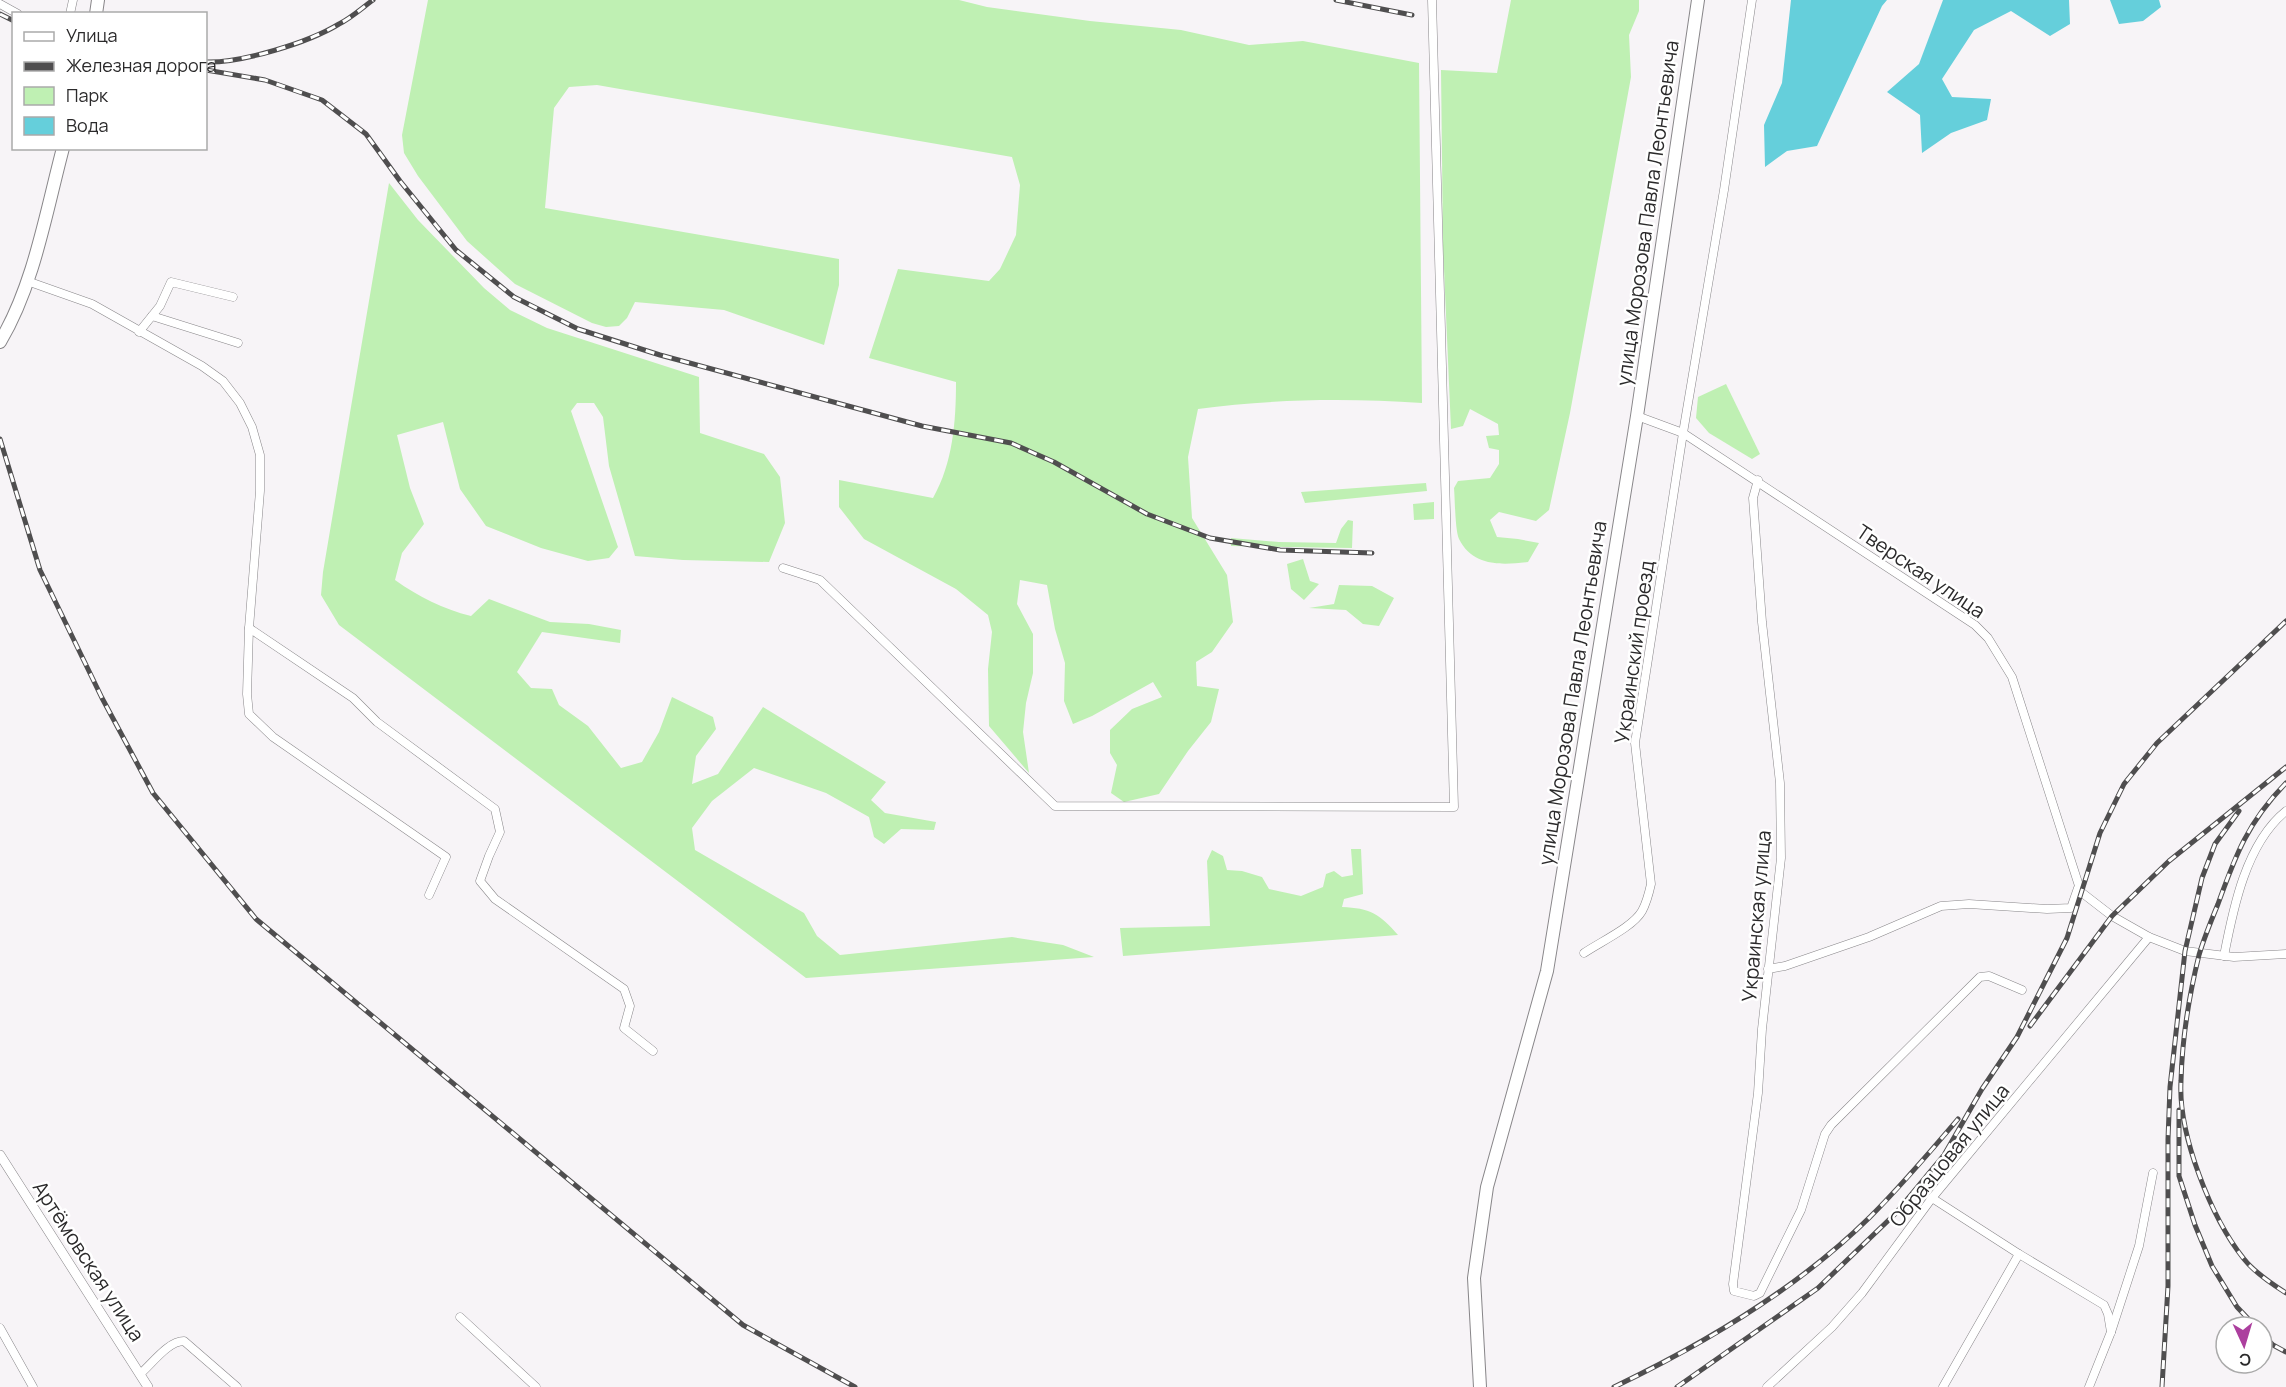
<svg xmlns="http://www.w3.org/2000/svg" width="2286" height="1387" font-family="Manrope,sans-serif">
	<rect width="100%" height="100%" fill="#f7f4f7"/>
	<g fill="#bff0b3">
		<path d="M 428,0 L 959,0 L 987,7 L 1090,21 L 1181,30 L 1249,45 L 1303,41 L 1419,63 L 1422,403 C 1347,398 1272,399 1198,409 L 1188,457 L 1192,518 L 1227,575 L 1233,622 L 1212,652 L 1196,662 L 1197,686 L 1219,689 L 1211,722 L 1188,751 L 1159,794 L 1124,802 L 1111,793 L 1117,765 L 1110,753 L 1110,730 L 1132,709 L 1162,697 L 1153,682 L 1092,716 L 1073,724 L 1064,701 L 1065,663 L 1055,629 L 1047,585 L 1020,580 L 1017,604 L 1033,634 L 1033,673 L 1026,703 L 1023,732 L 1029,773 L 989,726 L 988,669 L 992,632 L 988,615 L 956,589 L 864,539 L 839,507 L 839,480 L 933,498 C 953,463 956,421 956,382 L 869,358 L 898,269 L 989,281 L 1000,269 L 1016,235 L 1020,185 L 1012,157 L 597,85 L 569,87 L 554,108 L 545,208 L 839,259 L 839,285 L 824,345 L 724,310 L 635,302 L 627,318 L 619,326 L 606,327 L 592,323 L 515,284 L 467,241 L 418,176 L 404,153 L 402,135 Z"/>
		<path d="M 1511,0 L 1639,0 L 1639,11 L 1629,35 L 1631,77 L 1570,413 L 1549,510 L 1536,521 L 1499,512 L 1490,520 L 1497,537 L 1518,539 L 1539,543 L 1528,562 C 1502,565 1473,567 1459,539 C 1455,530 1455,499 1454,488 L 1458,481 L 1490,478 L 1499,464 L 1499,450 L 1489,448 L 1486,436 L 1499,435 L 1498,424 L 1470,409 L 1463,426 L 1451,429 L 1443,246 L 1441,70 L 1497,73 Z"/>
		<path d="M 389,183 L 418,220 L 484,288 L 510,310 L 547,328 L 699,377 L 700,433 L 764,454 L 780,477 L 785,523 L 769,562 L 683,560 L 635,556 L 609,466 L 603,417 L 594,403 L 577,403 L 571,411 L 618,547 L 609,558 L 588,561 L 541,548 L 486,526 L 460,489 L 443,422 L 397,435 L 410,488 L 424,524 L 402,553 L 395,580 C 419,597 443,609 471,616 L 489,599 L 550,622 L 589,624 L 621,630 L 620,643 L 542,632 L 517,672 L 531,688 L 552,689 L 559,705 L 588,726 L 621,768 L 642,762 L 659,732 L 672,697 L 713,717 L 716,729 L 696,756 L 692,784 L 718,774 L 763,707 L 886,782 L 871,800 L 885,813 L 936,822 L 934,830 L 901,829 L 884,844 L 874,837 L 869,817 L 826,793 L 754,768 L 712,801 L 692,828 L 695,850 L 804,913 L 817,936 L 840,955 L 1012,937 L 1063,945 L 1094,957 L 806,978 L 339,625 L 321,595 L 323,572 Z"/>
		<polygon points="1726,384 1760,454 1752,459 1709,433 1696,418 1698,397"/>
		<polygon points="1426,483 1427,491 1305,503 1301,492"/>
		<polygon points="1434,502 1434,519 1414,520 1413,504"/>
		<polygon points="1348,520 1353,521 1352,548 1231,546 1231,538 1279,542 1336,543 1341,529"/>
		<polygon points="1303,559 1310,581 1319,584 1304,600 1291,589 1287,564"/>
		<polygon points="1339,585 1372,586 1394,598 1379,626 1363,624 1346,610 1309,608 1334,604"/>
		<path d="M 1351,849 L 1361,849 L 1363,894 L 1344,899 L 1342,907 C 1370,908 1380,914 1398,935 L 1123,956 L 1120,928 L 1210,926 L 1207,861 L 1212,850 L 1223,856 L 1227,870 L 1242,871 L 1262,877 L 1269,889 L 1301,896 L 1323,887 L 1326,874 L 1334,871 L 1342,877 L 1353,875 Z"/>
	</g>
	<g fill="#65cfdb">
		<polygon points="1791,0 1887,0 1882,6 1817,146 1787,151 1765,167 1764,125 1782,83"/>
		<polygon points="1943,0 2069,0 2070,24 2050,36 2011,11 1974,30 1942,79 1952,97 1991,99 1987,120 1951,133 1922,153 1920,115 1887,92 1919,64"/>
		<polygon points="2110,0 2159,0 2161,7 2143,21 2119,24"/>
	</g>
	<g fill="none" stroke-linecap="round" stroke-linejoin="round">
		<g stroke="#888689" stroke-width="9">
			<g id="minor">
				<polyline points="0,4 18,14"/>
				<polyline points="70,14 73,0"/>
				<polyline points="27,281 92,304 202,366 223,381 240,403 252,427 260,455 260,491 249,628 247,694 249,714 273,737 446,857 429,895"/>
				<polyline points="152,316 238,343"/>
				<polyline points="139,332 160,306 171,282 233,297"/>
				<polyline points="1637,416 1683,433 1975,625 1988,638 2012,677 2081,892 2112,916 2149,937 2185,951 2234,957 2286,954"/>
				<polyline points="1758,480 1753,498 1762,622 1780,783 1781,858 1762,1029 1758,1093 1733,1284 1734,1291 1754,1296 1760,1293 1801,1210 1825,1134 1831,1125 1980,977 1989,976 2022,990"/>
				<polyline points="783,568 820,580 1055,806 1454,807 1432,0"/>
				<polyline points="249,628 353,698 377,722 495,809 500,832 489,856 480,881 495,899 624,989 630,1006 624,1028 653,1051"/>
				<path d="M 1584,953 C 1600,942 1633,927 1642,911 C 1647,902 1649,893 1651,884 L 1635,743 L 1683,433 L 1724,190 L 1752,0"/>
				<path d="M 2224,956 C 2233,909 2246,843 2286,811"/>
				<polyline points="1768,969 1785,966 1869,937 1941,906 1969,904 2047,909 2071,908 2078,888"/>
				<polyline points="1932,1198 2019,1254 2104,1305 2108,1314 2111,1332"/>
				<polyline points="460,1317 536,1387"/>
				<polyline points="0,1328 33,1387"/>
				<path d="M 140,1374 C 152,1364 168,1341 184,1341 L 237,1387"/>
				<polyline points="1767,1387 1832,1327 1862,1293 1932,1198 2149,937"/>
				<polyline points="1943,1387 2019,1254"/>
				<polyline points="2089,1387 2111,1332 2139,1246 2153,1173"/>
			</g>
		</g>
		<g stroke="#888689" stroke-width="10">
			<polyline id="tertiary" points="0,1155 148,1387"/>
		</g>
		<g stroke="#888689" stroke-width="14">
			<g id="primary">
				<polyline points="96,14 98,0"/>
				<path d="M 0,342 C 34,285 46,212 63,148"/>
				<polyline points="1480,1387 1474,1278 1487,1187 1547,971 1637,416 1698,0"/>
			</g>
		</g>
		<use href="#minor" stroke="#fff" stroke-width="8"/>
		<use href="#tertiary" stroke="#fff" stroke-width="9"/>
		<use href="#primary" stroke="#fff" stroke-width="12"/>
		<g stroke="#4f4e4f" stroke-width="5">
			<g id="rail">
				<polyline points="1336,0 1412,15"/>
				<polyline points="0,14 14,21"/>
				<path d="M 206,62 C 241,63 308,43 339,24 C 351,18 362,8 373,0"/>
				<polyline points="206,70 265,80 322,100 366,134 400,181 456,250 514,297 578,329 660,355 922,426 1011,443 1054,462 1147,514 1210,538 1280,550 1372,553"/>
				<polyline points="0,439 40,570 102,698 153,793 256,919 743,1325 855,1387"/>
				<path d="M 2286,783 C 2248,822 2236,854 2218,904 C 2211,921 2204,938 2199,955 C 2189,996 2182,1040 2181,1081 C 2178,1134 2211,1218 2244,1259 C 2254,1272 2272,1284 2286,1293"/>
				<polyline points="2030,1026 2112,916 2169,861 2286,767"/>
				<polyline points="2179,1110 2179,1176 2195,1225 2212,1266 2237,1307 2256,1327"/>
				<polyline points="2262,1334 2273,1345 2286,1352"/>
				<path d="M 1614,1387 C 1706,1343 1797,1289 1870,1217 C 1901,1186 1930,1152 1958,1119"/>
				<polyline points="1677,1387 1818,1288 1895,1214 1944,1155 1982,1089 2017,1037 2067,938 2100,833 2124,784 2157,743 2286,621"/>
				<polyline points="2162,1387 2168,1286 2168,1139 2170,1087 2185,951 2202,878 2215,844 2239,811"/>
			</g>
		</g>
		<use href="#rail" stroke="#fff" stroke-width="3" stroke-dasharray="9" stroke-linecap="butt"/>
	</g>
	<g text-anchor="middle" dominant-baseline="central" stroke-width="5" stroke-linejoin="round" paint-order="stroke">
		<g font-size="20" fill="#2b2a2b" stroke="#fff">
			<text transform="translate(1647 213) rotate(-82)">улица Морозова Павла Леонтьевича</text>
			<text transform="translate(1921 571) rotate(34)">Тверская улица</text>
			<text transform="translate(1634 652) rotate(-82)">Украинский проезд</text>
			<text transform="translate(1572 693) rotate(-81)">улица Морозова Павла Леонтьевича</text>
			<text transform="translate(1756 916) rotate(-85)">Украинская улица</text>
			<text transform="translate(1949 1155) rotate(-51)">Образцовая улица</text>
			<text transform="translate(89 1261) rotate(57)">Артёмовская улица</text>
		</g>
	</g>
	<rect x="12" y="12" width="195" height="138" fill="#ffffff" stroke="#aaaaaa" stroke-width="1.5"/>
	<rect x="24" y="32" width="30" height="9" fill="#ffffff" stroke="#aaaaaa" stroke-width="1.5"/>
	<text x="66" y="42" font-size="18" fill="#2b2a2b">Улица</text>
	<rect x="24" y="62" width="30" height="9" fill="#4f4e4f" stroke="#aaaaaa" stroke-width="1.5"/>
	<text x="66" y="72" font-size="18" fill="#2b2a2b">Железная дорога</text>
	<rect x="24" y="87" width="30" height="18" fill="#bff0b3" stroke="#aaaaaa" stroke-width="1.5"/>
	<text x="66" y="102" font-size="18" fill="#2b2a2b">Парк</text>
	<rect x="24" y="117" width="30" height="18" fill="#65cfdb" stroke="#aaaaaa" stroke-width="1.5"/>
	<text x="66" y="132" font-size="18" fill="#2b2a2b">Вода</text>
	<g transform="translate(2244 1345) rotate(176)"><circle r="28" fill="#ffffff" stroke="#aaaaaa" stroke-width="1.5"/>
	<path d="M0-4.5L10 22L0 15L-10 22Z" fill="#ac3f9e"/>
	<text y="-9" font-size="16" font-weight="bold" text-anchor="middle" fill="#2b2a2b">С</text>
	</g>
</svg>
